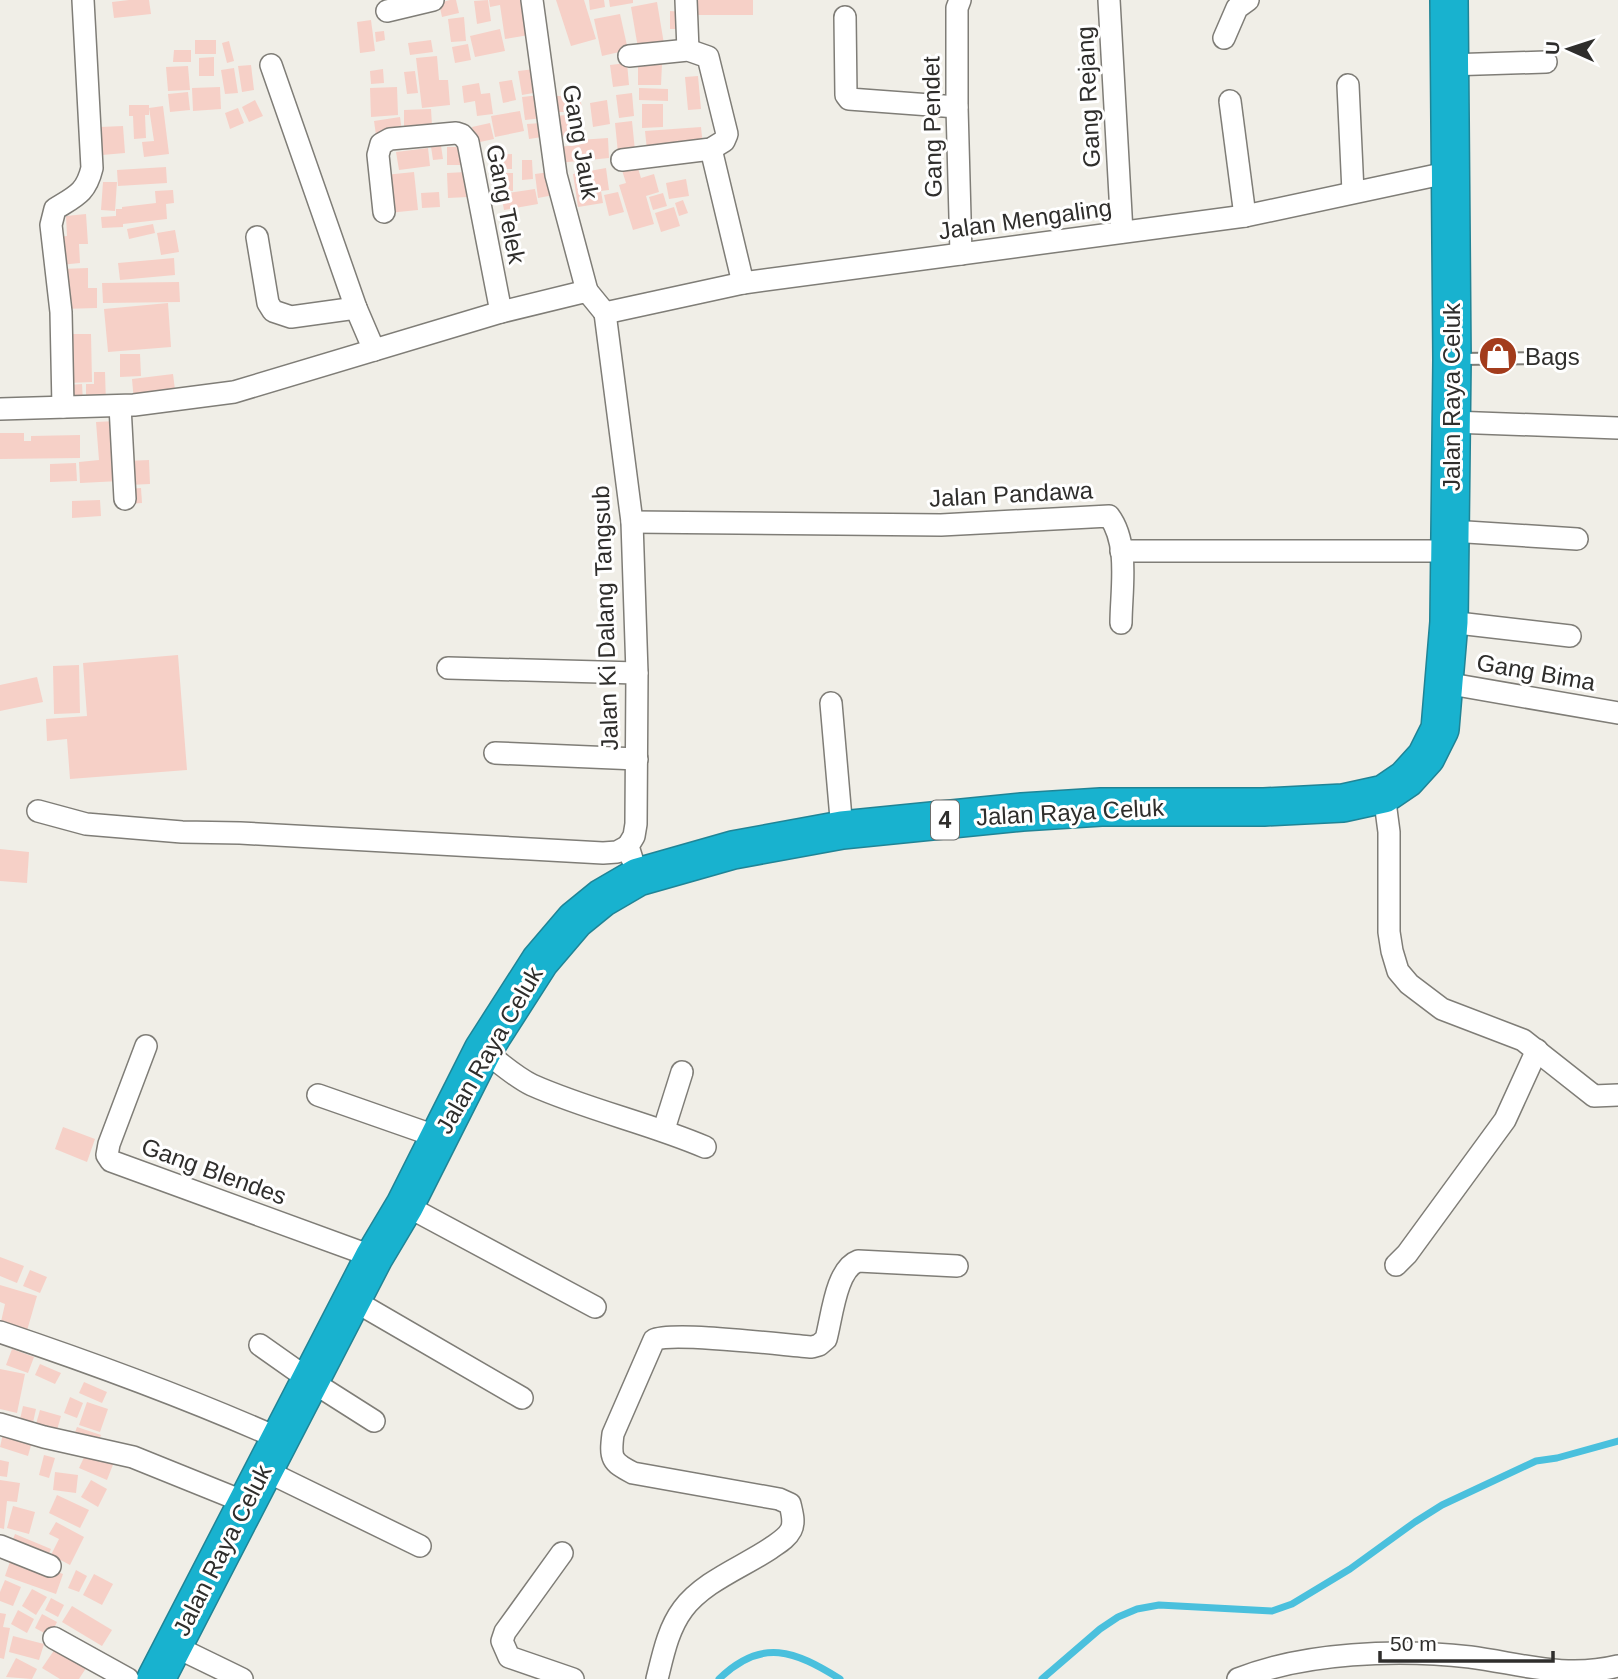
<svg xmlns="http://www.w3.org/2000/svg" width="1618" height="1679" font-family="Helvetica,sans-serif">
	<rect width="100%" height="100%" fill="#f0eee7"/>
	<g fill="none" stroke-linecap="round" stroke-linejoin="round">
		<g stroke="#4ac0dd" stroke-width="7">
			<path d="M 719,1679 C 762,1637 795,1651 840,1679"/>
			<polyline points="1042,1679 1100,1629 1118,1617 1137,1609 1159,1605 1272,1611 1292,1604 1350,1569 1415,1522 1442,1505 1536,1461 1557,1458 1618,1441"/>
		</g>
	</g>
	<g fill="#f6d0c7">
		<polygon points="129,0 149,0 151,14 114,18 112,2"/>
		<polygon points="450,0 456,0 459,13 442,17 439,3"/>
		<polygon points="488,0 491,21 477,24 474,1"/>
		<polygon points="489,0 523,0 529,35 505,39 500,5 490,7"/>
		<polygon points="556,0 584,0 596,39 571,46"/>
		<polygon points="589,0 604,0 605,7 590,10"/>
		<polygon points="609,0 633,0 633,3 610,7"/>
		<rect x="691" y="0" width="62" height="15"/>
		<polygon points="657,2 664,44 638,48 631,7"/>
		<polygon points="670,11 684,12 683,29 670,29"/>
		<polygon points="620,14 628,50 602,56 594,19"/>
		<polygon points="464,17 466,41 451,42 448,19"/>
		<polygon points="371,20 375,51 360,53 357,22"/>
		<polygon points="500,29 505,51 475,57 470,36"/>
		<polygon points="384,31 385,40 376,42 375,32"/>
		<rect x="195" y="40" width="21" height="14"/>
		<polygon points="431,40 433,52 410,55 408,43"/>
		<polygon points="229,41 234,61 227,63 222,43"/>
		<polygon points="468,44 471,60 455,63 452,47"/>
		<polygon points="174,50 191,50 191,62 173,62"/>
		<polygon points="437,56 439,80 448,80 450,105 422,108 416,58"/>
		<polygon points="214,57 214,76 199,76 199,58"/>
		<polygon points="627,63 629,85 613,87 610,65"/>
		<polygon points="638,63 662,64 661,85 638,85"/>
		<polygon points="251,65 254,90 242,92 238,66"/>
		<polygon points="188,66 190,90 168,91 166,67"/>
		<polygon points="234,68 238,93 225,94 221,70"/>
		<polygon points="383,69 384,83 371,84 370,71"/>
		<polygon points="535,69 539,92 522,95 518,71"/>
		<polygon points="415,71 418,93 407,94 404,72"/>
		<polygon points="698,76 701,109 688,110 685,77"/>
		<polygon points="512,80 516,100 503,103 499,82"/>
		<polygon points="479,83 481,94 490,93 493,114 477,116 475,101 464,103 462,86"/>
		<polygon points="220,87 221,109 193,111 192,88"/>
		<polygon points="397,87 398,115 371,117 370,88"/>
		<polygon points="639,88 668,89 668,101 639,100"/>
		<polygon points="188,92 190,110 170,112 168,94"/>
		<polygon points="632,93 634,116 619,118 616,95"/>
		<polygon points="540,95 543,118 525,120 522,97"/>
		<polygon points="552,96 565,96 566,112 553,112"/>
		<polygon points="580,96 582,109 570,110 569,97"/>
		<polygon points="255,100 263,116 249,122 242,107"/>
		<polygon points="607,100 610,124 593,127 590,103"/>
		<polygon points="642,104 663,104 663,127 642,128"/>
		<polygon points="129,105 149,105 149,115 145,115 146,138 134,139 133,116 129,116"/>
		<polygon points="163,106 169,154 144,157 142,142 154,141 149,108"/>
		<polygon points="238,108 244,123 230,129 225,113"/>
		<polygon points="431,109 432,125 404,126 404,110"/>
		<polygon points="520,111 524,131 495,137 491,116"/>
		<polygon points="580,114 581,136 555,137 554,116"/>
		<polygon points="400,117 402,131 376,135 374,121"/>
		<polygon points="632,121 635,151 618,153 615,123"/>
		<polygon points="490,123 494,139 475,143 472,127"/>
		<polygon points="541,123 542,137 529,139 527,124"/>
		<polygon points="123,126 125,153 102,155 100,127"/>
		<polygon points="701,127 703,146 647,150 645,131"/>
		<polygon points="608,138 609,158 558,163 557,147 579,145 579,140"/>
		<polygon points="440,139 443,159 433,160 430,140"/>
		<rect x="447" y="147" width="16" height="18"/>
		<polygon points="428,148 430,166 399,170 396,152"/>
		<polygon points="512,154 512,169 493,169 493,155"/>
		<polygon points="522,160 532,160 533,179 522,180"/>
		<polygon points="636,162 641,178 654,174 659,192 646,196 654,224 633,230 619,185 626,183 621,167"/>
		<polygon points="166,167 167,183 118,186 117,170"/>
		<polygon points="606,168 609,190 601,191 603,203 578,207 573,174"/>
		<polygon points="414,172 418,210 388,213 385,175"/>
		<polygon points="466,172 468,197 448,198 447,173"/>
		<polygon points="550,172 554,195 538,198 535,174"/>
		<rect x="496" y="173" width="17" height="18"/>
		<polygon points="686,179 689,196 669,199 666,183"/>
		<polygon points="103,182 117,182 115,211 101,210"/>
		<polygon points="535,189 538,204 504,210 501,194"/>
		<polygon points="173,190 174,203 166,204 167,219 123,224 123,227 102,228 101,217 116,216 116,209 122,209 122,207 156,203 155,191"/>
		<polygon points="439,192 440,207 422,208 421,193"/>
		<polygon points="618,192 624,212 609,216 604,195"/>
		<polygon points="663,193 667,206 653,210 649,197"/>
		<polygon points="683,200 688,213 679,216 675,203"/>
		<polygon points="674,207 680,226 661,232 655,213"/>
		<polygon points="86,214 88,244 79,244 80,263 60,265 57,237 67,236 66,216"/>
		<polygon points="153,224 155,233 129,239 127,229"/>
		<polygon points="175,230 179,252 161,255 157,233"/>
		<polygon points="174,258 175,275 120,280 118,263"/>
		<polygon points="88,268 88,288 97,288 97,308 62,309 61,269"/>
		<polygon points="179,282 180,302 103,303 102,283"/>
		<polygon points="168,303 171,347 108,352 104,309"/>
		<polygon points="67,334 91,334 92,382 68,383"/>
		<polygon points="120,354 140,354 141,376 120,377"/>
		<polygon points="94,372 105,372 106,404 86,404 86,384 94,384"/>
		<polygon points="173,374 176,398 134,402 132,379"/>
		<polygon points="82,384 83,402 69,403 68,385"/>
		<polygon points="116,421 120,481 80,483 79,462 99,460 96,422"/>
		<polygon points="0,433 24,433 24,441 31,441 31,436 80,435 80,458 0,459"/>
		<polygon points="149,460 150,484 128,485 126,461"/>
		<polygon points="76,463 77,481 50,482 50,464"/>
		<polygon points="141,488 142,503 127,504 126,489"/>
		<polygon points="100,500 101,516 72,518 72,501"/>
		<polygon points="178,655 187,770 70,779 67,739 47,741 46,719 87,716 83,663"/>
		<polygon points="79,665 80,713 54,714 53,666"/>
		<polygon points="37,677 43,702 0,711 0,685"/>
		<polygon points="0,849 29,852 27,883 0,881"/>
		<polygon points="63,1127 95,1139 87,1162 55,1149"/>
		<polygon points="0,1257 24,1266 17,1283 0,1276"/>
		<polygon points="30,1270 47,1277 40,1293 23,1286"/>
		<polygon points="0,1285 37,1296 26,1334 0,1326 5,1304 0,1302"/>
		<polygon points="12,1349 34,1357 28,1373 6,1365"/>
		<polygon points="40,1364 61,1373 55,1384 35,1375"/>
		<polygon points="0,1369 25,1374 17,1413 0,1409"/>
		<polygon points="84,1382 107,1392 102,1403 79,1393"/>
		<polygon points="70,1397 83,1403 77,1418 64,1413"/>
		<polygon points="87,1402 108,1409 100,1432 79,1425"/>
		<polygon points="23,1406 36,1409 32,1427 19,1424"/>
		<polygon points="40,1410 61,1416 55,1437 34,1431"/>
		<polygon points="77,1427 101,1435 97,1445 73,1438"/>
		<polygon points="4,1429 33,1438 28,1456 0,1447"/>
		<polygon points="87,1451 114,1462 107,1480 79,1468"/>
		<polygon points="44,1455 55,1458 49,1478 39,1475"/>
		<polygon points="0,1460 9,1462 7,1477 0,1476"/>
		<polygon points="55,1472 78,1475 76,1493 53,1490"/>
		<polygon points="0,1480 20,1483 17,1502 7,1501 4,1529 0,1528"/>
		<polygon points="91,1480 107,1489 98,1507 81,1497"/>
		<polygon points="57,1495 89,1510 80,1528 49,1513"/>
		<polygon points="13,1506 35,1512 29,1534 7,1528"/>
		<polygon points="56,1522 84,1537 70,1565 51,1555 59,1539 49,1534"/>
		<polygon points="15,1534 51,1549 45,1562 10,1547"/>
		<polygon points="12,1556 63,1574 56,1594 5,1576"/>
		<polygon points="76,1570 87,1576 79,1592 68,1588"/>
		<polygon points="94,1574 113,1584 102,1605 83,1595"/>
		<polygon points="5,1580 21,1587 13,1606 0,1601 0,1592"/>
		<polygon points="32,1589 47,1597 36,1615 22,1606"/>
		<polygon points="51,1598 64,1605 58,1617 45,1610"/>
		<polygon points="72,1606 112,1630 102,1646 62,1622"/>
		<polygon points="18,1610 34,1619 27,1633 11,1624"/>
		<polygon points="0,1613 6,1614 3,1627 10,1628 4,1659 0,1658"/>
		<polygon points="42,1614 57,1622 50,1636 35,1628"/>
		<polygon points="13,1636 44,1644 39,1660 9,1652"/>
		<polygon points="57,1646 88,1665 79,1679 60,1679 42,1668"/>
		<polygon points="16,1658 37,1669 32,1679 6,1677"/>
	</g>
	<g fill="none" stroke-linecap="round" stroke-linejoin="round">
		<g stroke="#7f7d77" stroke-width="14">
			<polyline id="lane" points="1459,359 1552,358"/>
		</g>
		<g stroke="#7f7d77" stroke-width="24">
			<g id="street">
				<polyline points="532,0 556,175 587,291"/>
				<polyline points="686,0 688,50"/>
				<polyline points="960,0 957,8 957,107 961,254"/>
				<polyline points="1109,0 1122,232"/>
				<polyline points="387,11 433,0"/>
				<polyline points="845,17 846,95 849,99 957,107"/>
				<polyline points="1224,38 1237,8 1248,0"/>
				<polyline points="271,65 356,308 374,350"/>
				<polyline points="1448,65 1546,62"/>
				<polyline points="1348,85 1353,192"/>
				<polyline points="1230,101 1245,216"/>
				<polyline points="711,149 743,283"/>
				<polyline points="622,160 711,149 724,141 727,134 708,57 688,50 629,56"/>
				<polyline points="384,212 378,155 381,144 390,139 456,133 462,135 468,142 501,312"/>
				<polyline points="257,237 268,303 273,311 291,317 356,308"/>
				<polyline points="605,313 743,283 1245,216 1451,172"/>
				<polyline points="605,313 632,522 637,673 636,824 634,836 628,846 632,859"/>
				<polyline points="120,406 125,499"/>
				<path d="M 63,407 L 61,312 L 51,225 L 55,209 C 76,196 86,193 92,168 L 83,0"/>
				<polyline points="0,409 134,405 234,392 501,312 587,291 605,313"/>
				<polyline points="1452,422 1618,428"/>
				<path d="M 632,522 L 941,525 L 1109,516 C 1130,544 1121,591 1121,623"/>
				<polyline points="1451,531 1577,539"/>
				<polyline points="1121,551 1450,551"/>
				<polyline points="1449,622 1570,636"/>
				<polyline points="448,668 637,673"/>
				<polyline points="1445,683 1618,713"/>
				<polyline points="831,703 842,830"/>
				<polyline points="495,753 637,759"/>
				<polyline points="1384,794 1389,832 1389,932 1392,951 1398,971 1409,984 1442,1009 1523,1040 1594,1096 1618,1095"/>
				<polyline points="38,811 86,824 182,832 240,833 603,853 617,852 628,846"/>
				<polyline points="146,1046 109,1144 107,1155 111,1161 374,1257"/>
				<path d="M 483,1050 C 499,1062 515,1077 532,1085 C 588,1110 649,1123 705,1147"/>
				<polyline points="318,1095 438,1137"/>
				<polyline points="664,1129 682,1072"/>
				<polyline points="405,1205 595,1307"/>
				<polyline points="1396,1265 1407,1254 1505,1120 1537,1050"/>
				<polyline points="353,1300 522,1398"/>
				<path d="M 0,1332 C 95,1364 188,1398 280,1439"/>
				<polyline points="260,1345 311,1381 374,1421"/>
				<polyline points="0,1424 44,1437 133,1457 247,1503"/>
				<polyline points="264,1470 420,1546"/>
				<polyline points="0,1546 50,1566"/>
				<polyline points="562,1553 505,1632 502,1641 509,1657 573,1679"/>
				<polyline points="54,1638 128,1679"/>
				<polyline points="172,1645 242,1679"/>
				<path d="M 657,1679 C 663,1655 668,1629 683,1609 C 704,1581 743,1567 771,1548 C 778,1543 787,1538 791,1530 C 795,1522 792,1513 790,1504 L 779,1499 L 633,1473 C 611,1462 610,1458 613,1434 L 654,1340 C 672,1331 784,1345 812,1347 L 819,1345 L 826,1339 C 832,1317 836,1269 858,1261 L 957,1266"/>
				<path d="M 1238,1679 C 1305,1652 1398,1649 1470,1657 C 1522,1664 1565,1679 1618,1666"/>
			</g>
		</g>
		<g stroke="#208496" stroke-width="40">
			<polyline id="highway" points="156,1679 374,1257 405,1205 483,1050 540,961 575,920 602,898 638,877 733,850 842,830 1022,812 1101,807 1264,807 1343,803 1384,794 1406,779 1426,757 1440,729 1449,622 1452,360 1449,0"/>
		</g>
		<use href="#lane" stroke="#fff" stroke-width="10"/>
		<use href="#street" stroke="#fff" stroke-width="21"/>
		<use href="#highway" stroke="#18b2cf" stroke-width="37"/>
	</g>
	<defs>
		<g id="shop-disc" transform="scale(2.0125)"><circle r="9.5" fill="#a33c1c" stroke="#fff"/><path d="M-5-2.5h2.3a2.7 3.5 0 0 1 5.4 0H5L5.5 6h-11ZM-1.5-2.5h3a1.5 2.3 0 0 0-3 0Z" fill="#fff"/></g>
	</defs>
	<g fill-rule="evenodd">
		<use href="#shop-disc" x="1498" y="356"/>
	</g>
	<g text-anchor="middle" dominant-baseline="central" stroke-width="6" stroke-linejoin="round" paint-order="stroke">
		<rect fill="#fff" stroke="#6d6d6b" stroke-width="2" x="931" y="800.5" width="28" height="39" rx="5"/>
		<g font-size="23" font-weight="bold" fill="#2f2e2c">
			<text x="945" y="820">4</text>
		</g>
		<g font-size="24" fill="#2f2e2c" stroke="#fff">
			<text transform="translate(1088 97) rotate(-93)">Gang Rejang</text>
			<text transform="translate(932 127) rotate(-91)">Gang Pendet</text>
			<text transform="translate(581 142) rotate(80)">Gang Jauk</text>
			<text transform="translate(506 204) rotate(79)">Gang Telek</text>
			<text transform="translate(1025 219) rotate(-8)">Jalan Mengaling</text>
			<text transform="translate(1451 397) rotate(-90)">Jalan Raya Celuk</text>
			<text transform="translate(1011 494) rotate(-3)">Jalan Pandawa</text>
			<text transform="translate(605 618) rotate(-92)">Jalan Ki Dalang Tangsub</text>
			<text transform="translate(1536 672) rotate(10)">Gang Bima</text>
			<text transform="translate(1070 812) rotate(-3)">Jalan Raya Celuk</text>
			<text transform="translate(489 1050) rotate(-60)">Jalan Raya Celuk</text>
			<text transform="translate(214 1171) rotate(20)">Gang Blendes</text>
			<text transform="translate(222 1550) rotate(-63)">Jalan Raya Celuk</text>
		</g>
		<g font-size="24" fill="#2f2e2c" stroke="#fff" text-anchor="start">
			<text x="1525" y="356">Bags</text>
		</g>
	</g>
	<g transform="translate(1569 49) rotate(273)" stroke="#ffffff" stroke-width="5" paint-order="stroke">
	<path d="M0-5L12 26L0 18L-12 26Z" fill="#2f2e2c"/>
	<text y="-10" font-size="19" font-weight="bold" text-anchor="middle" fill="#2f2e2c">U</text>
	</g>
	<path d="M1380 1651v10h173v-10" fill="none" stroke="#2f2e2c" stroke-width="3.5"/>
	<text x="1390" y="1651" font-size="21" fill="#2f2e2c" stroke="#ffffff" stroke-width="5" paint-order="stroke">50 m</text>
</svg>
